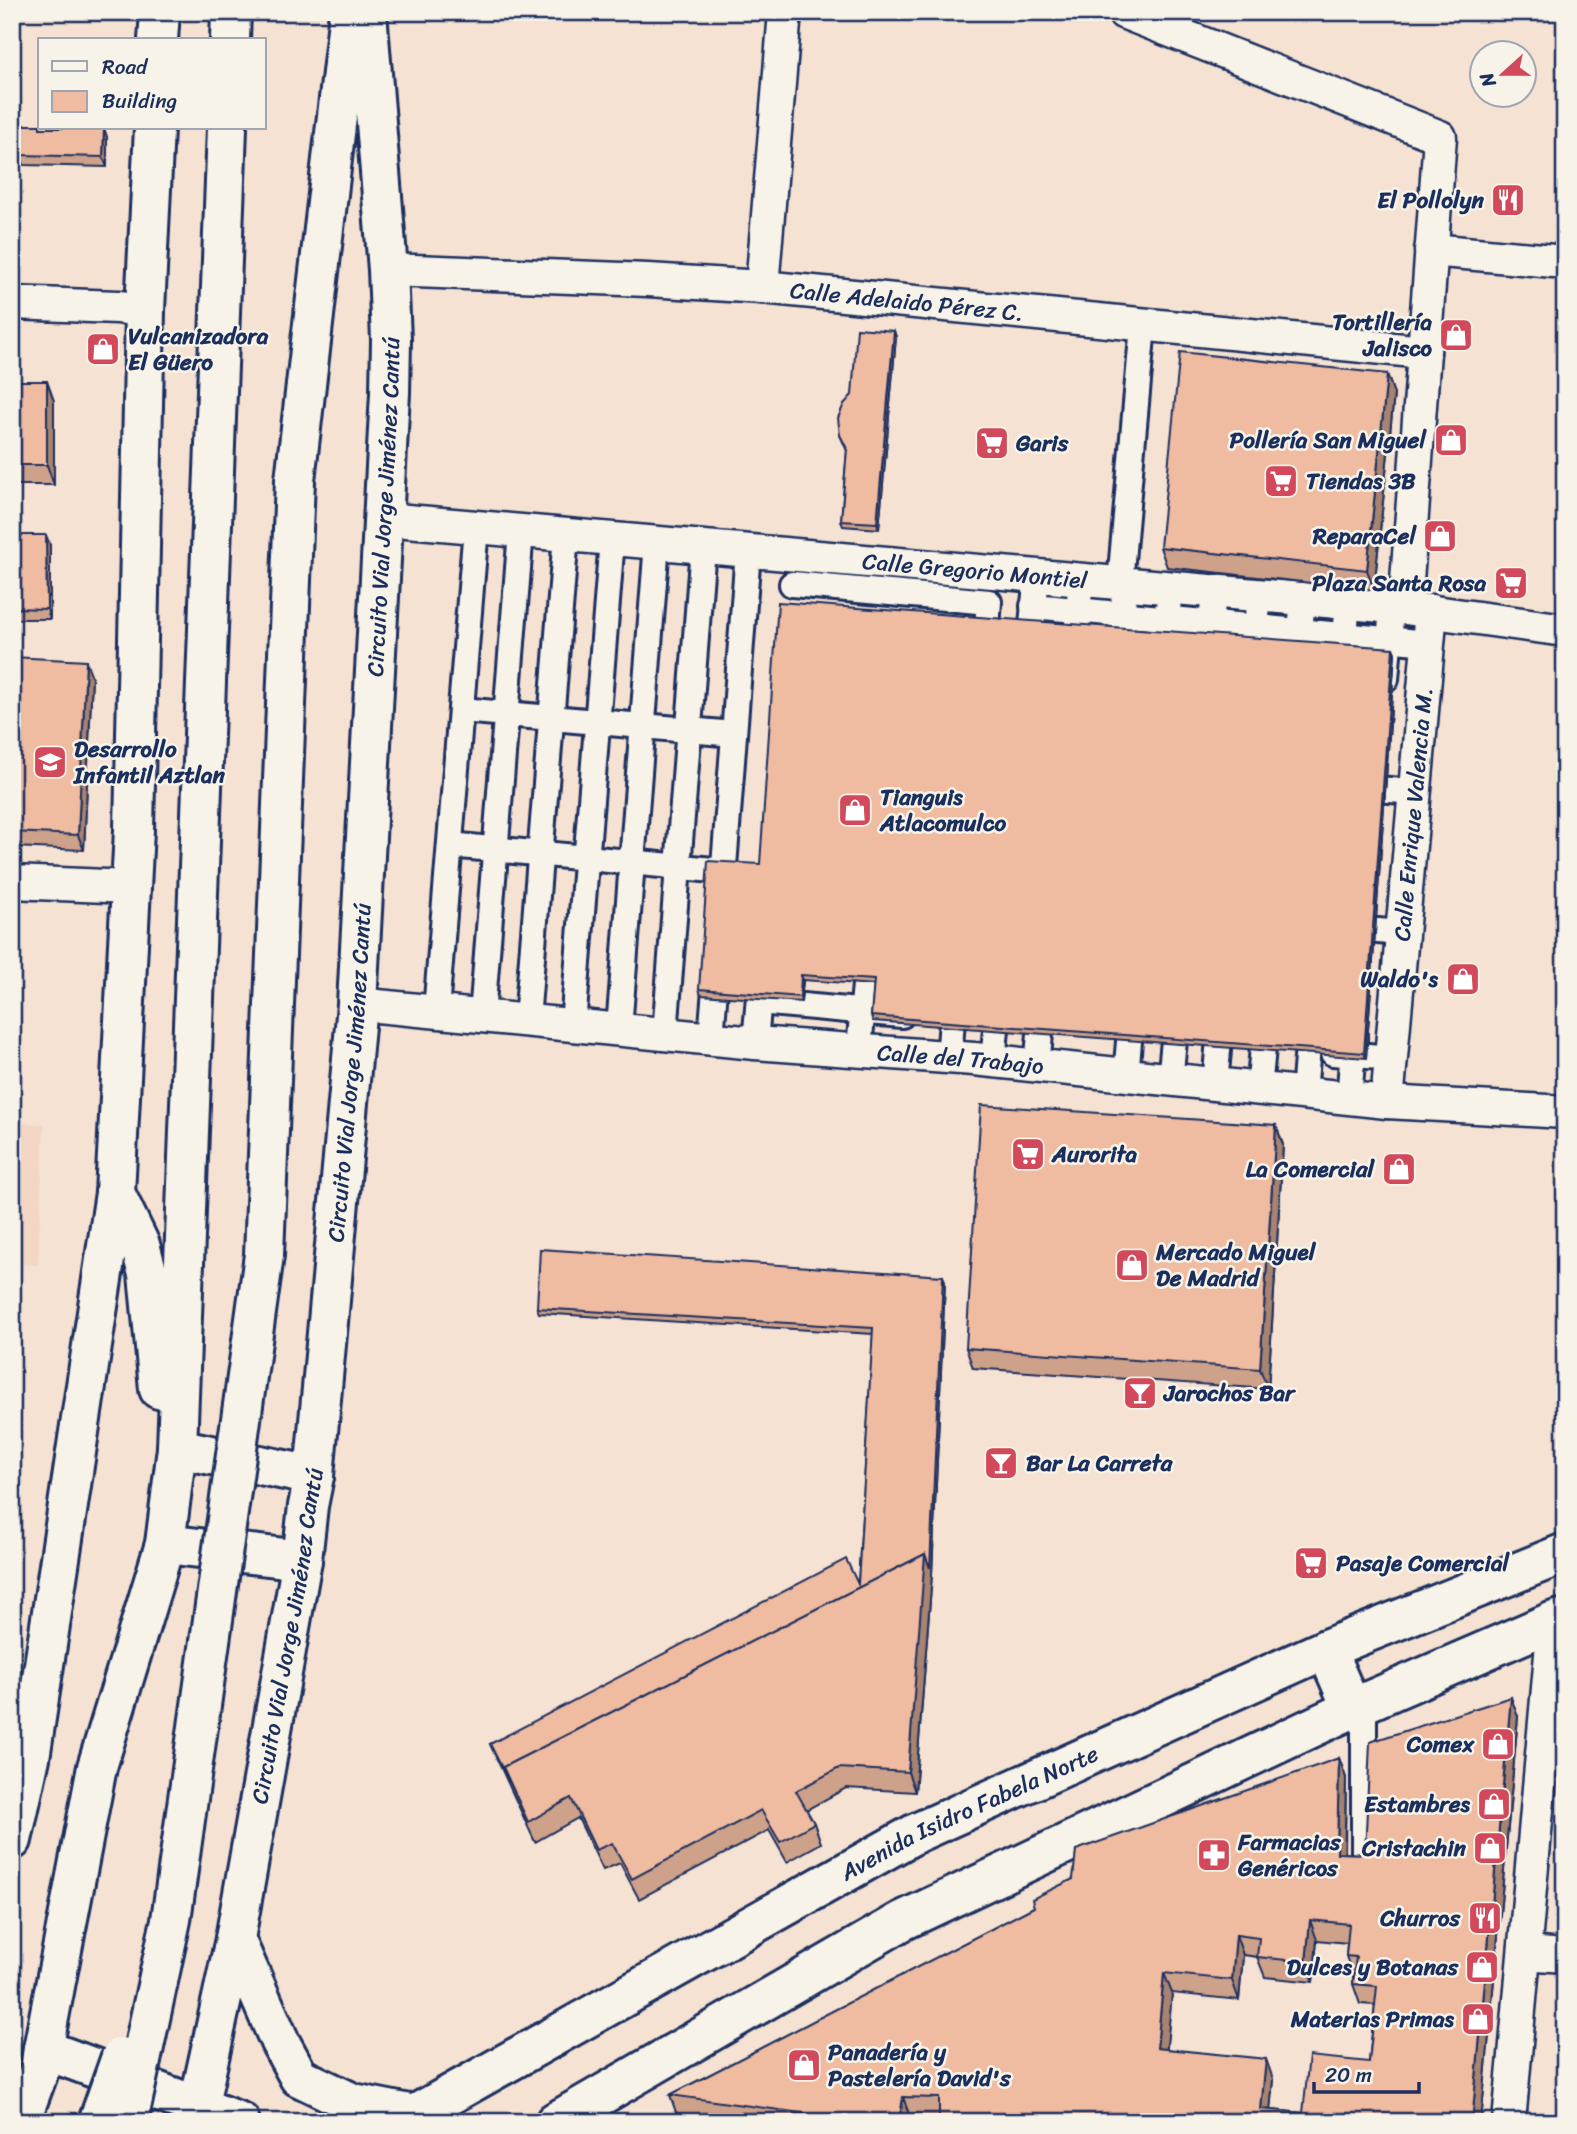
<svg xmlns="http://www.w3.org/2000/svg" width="1577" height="2134" font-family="Sriracha,sans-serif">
	<rect width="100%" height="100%" fill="#f5e2d3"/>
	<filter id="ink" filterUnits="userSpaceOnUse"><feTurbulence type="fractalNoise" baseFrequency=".0143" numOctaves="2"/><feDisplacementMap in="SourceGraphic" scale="14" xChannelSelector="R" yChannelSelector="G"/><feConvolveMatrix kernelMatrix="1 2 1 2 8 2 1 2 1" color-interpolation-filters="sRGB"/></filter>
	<g filter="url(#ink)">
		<polygon fill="#f3d6c4" points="12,1123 44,1124 38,1265 12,1264"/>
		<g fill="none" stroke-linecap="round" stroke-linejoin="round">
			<g stroke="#1b2f5e" stroke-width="30">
				<g id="pedestrian">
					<polyline points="1120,583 1143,325"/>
					<polyline points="792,584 989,602 985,650"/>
					<polyline points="1033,606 1428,643"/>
					<polyline points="1029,654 1037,575"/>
					<polyline points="1074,655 1081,579"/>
					<polyline points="1118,661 1125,584"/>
					<polyline points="1163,664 1170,587"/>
					<polyline points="1207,668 1214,591"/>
					<polyline points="1252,669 1259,595"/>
					<polyline points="1296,673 1303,599"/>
					<polyline points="1341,678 1348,603"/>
					<polyline points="1386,679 1392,607"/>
					<polyline points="461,710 734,734"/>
					<polyline points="1352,787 1415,792"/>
					<polyline points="450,845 724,871"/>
					<polyline points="722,893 748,551"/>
					<polyline points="1341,928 1402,933"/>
					<polyline points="759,1002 902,1015"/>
					<polyline points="436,1011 476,527"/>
					<polyline points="482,1016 521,531"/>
					<polyline points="527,1020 566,535"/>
					<polyline points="573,1025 612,539"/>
					<polyline points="619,1029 657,543"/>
					<polyline points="665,1034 703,547"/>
					<polyline points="711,1038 717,964"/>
					<polyline points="755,1043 760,985"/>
					<polyline points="859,1049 868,952"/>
					<polyline points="1333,1053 1391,1058"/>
					<polyline points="949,1058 954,996"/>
					<polyline points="993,1062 999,997"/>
					<polyline points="1037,1067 1043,1001"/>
					<polyline points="1126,1076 1132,1007"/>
					<polyline points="1170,1080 1177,1011"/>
					<polyline points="1215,1085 1221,1016"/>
					<polyline points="1259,1089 1266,1017"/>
					<polyline points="1304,1094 1310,1021"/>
					<polyline points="1349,1098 1354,1039"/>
					<polyline points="1364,1703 1364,1855"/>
				</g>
			</g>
			<g stroke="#1b2f5e" stroke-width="37">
				<g id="minor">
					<polyline points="1123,12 1440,137 1405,608"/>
					<polyline points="1431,250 1565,262"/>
					<path id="s1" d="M 388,270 L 648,280 L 762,287 L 1424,352"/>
					<polyline points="762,287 785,12"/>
					<polyline points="12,303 118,307 145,310"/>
					<path id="s2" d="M 384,519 L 1405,608 L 1565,630"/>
					<polyline points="12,882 130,887"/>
					<path id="s3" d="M 357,1004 L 755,1043 L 974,1059 L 1387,1102 L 1565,1112"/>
					<path id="s4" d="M 1387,1102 L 1431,611"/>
					<polyline points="1525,1953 1565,1956"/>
					<polyline points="1509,2122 1554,1621"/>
				</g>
			</g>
			<g stroke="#1b2f5e" stroke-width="44">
				<g id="tertiary">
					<polyline points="158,40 160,12"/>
					<polyline points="12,1840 30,1758 115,1193 134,830 145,310 154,128"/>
					<path id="s5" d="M 195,2122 L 235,1939 L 302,1560 L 308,1506 L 314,1476 L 357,1004 L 390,393 L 391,340 L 388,270 L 367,12"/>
				</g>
			</g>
			<g stroke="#1b2f5e" stroke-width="44">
				<g id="secondary">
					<polyline points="1326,1649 1352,1709"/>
					<polyline points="235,1939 280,2042 299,2077 353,2103 414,2115"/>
					<polyline points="43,2049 240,2122"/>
					<path id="s6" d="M 397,2122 L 414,2115 L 916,1833 L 1326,1649 L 1565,1553"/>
					<polyline points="555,2122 902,1921 1364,1703 1554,1621 1565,1618"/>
				</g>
			</g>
			<g stroke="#1b2f5e" stroke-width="44">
				<g id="primary">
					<polyline points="230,40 231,12"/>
					<polyline points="295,480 349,12"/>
					<polyline points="115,1193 140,1245 148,1274 159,1389"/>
					<polyline points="177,1448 314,1476"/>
					<polyline points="165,1544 302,1560"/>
					<polyline points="43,2049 97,1767 165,1544 177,1448 227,128"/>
				</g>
			</g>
			<g stroke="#1b2f5e" stroke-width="44">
				<polyline id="trunk" points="20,2122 40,2068 43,2049"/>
			</g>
			<use href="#pedestrian" stroke="#f7f3e8" stroke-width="24"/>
			<use href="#minor" stroke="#f7f3e8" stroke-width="32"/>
			<use href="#tertiary" stroke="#f7f3e8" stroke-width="38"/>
			<use href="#secondary" stroke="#f7f3e8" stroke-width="38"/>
			<use href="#primary" stroke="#f7f3e8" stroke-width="38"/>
			<use href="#trunk" stroke="#f7f3e8" stroke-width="38"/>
			<g stroke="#1b2f5e" stroke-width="44" stroke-linecap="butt">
				<g id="primary-bridge">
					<polyline points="98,2122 121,2057"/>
					<polyline points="128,2122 171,1920 264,1255 295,480"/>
				</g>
			</g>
			<use href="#primary-bridge" stroke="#f7f3e8" stroke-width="38"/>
		</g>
		<g fill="#cea18a" stroke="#1b2f5e" stroke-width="2" fill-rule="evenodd">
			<polygon points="67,12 105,12 105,17 68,15"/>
			<polygon points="107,137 107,167 24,165 20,155"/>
			<polygon points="894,331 896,337 879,529 843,526 841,521 847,451 840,435 852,395"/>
			<polygon points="1387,374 1394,394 1374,590 1167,567 1160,547"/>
			<polygon points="12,381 54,401 54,485 12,485"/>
			<polygon points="12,535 50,545 50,619 12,619"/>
			<polygon points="1393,648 1395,653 1366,1058 873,1021 871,1016 874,985 803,980 801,1002 701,995 699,989 760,864"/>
			<polygon points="12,657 92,677 84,850 12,847"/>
			<polygon points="1276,1125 1283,1145 1268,1389 973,1368 966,1348"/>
			<polygon points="945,1281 932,1574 915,1792 846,1788 806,1810 814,1823 821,1843 787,1862 769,1830 639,1899 620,1863 603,1870 578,1818 535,1842 490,1744 858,1584 873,1334 539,1313 537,1308"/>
			<path d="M 1518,1717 L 1481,2122 L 939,2122 L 939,2118 L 910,2117 L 909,2122 L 725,2122 L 677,2115 L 670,2095 L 1034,1907 L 1339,1758 L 1346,1778 L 1345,1853 L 1365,1854 ZM 1317,1940 L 1347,1943 L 1346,1956 L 1353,1976 L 1353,1984 L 1360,2004 L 1375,2005 L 1369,2062 L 1303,2113 L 1270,2110 L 1273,2079 L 1166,2049 L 1172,1993 L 1239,2000 L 1243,1955 L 1257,1957 L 1265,1977 L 1313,1982 Z"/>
		</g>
		<g fill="#a78371" stroke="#1b2f5e" stroke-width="2">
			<polygon points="104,128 107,137 107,167 103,157"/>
			<polygon points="894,331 896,337 879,529 877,523"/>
			<polygon points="1387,374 1394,394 1374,590 1367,570"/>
			<polygon points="47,381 54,401 54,485 47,465"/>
			<polygon points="46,535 50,545 50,619 47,609"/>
			<polygon points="1393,648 1395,653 1366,1058 1364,1053"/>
			<polygon points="86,661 92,677 84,850 78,835"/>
			<polygon points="801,975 803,980 801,1002 800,997"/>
			<polygon points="1276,1125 1283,1145 1268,1389 1260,1369"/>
			<polygon points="943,1276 945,1281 932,1574 915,1792 908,1772"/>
			<polygon points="1511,1697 1518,1717 1481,2122 1472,2122"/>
			<polygon points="1339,1758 1346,1778 1344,1873 1337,1853"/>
			<polygon points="1310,1920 1317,1940 1313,1982 1306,1962"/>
			<polygon points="1236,1935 1243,1955 1239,2000 1232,1980"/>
			<polygon points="1164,1973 1172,1993 1165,2068 1157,2048"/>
			<polygon points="1266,2059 1273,2079 1269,2122 1261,2109"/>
			<polygon points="903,2097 910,2117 909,2122 899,2122"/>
		</g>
		<g fill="#efbba1" stroke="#1b2f5e" stroke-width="2" fill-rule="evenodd">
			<polygon points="21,125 40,125 40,128 104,128 103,157 20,155"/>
			<polygon points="857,328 894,331 877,523 841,521 847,449 840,435 838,418 844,404 852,395"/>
			<polygon points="1180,352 1387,374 1367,570 1160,547"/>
			<rect x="12" y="381" width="35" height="84"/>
			<polygon points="12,535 46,535 47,609 12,608"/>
			<polygon points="778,602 1393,648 1364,1053 871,1016 874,980 801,975 800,997 699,989 708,861 760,864"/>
			<polygon points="12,657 86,661 78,835 12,832"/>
			<polygon points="981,1105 1276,1125 1260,1369 966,1348"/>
			<polygon points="540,1249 943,1276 930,1568 925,1554 503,1767 509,1782 490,1744 846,1559 858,1584 873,1328 537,1308"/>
			<polygon points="925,1554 908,1772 839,1768 796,1791 814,1823 780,1842 761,1810 632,1879 612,1843 596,1850 571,1798 528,1822 503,1767"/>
			<path d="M 1511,1697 L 1472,2122 L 939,2122 L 939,2098 L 903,2097 L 899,2122 L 867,2122 L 670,2095 L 1034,1907 L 1032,1899 L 1073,1879 L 1076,1850 L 1339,1758 L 1337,1853 L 1365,1854 L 1370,1742 ZM 1310,1920 L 1349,1924 L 1346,1956 L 1356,1957 L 1353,1984 L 1377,1986 L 1369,2062 L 1309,2056 L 1303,2113 L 1261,2109 L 1266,2059 L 1157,2048 L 1164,1973 L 1232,1980 L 1236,1935 L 1259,1938 L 1257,1957 L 1306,1962 Z"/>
		</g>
	</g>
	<defs>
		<g id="restaurant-square" transform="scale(1.75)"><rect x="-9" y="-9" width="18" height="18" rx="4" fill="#d1495b" stroke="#f7f3e8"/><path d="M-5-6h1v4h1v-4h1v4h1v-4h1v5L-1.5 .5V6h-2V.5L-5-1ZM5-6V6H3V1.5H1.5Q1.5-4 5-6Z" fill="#fff"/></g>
		<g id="shop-square" transform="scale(1.75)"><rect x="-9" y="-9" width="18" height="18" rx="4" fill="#d1495b" stroke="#f7f3e8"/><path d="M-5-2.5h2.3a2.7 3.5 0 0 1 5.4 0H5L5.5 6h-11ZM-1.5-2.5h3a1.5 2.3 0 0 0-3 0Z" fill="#fff"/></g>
		<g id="supermarket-square" transform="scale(1.75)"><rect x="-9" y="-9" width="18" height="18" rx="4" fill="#d1495b" stroke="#f7f3e8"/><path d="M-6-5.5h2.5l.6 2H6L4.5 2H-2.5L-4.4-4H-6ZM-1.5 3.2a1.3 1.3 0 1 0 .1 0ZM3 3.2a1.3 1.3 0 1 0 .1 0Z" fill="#fff"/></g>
		<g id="school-square" transform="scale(1.75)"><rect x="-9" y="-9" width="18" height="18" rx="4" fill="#d1495b" stroke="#f7f3e8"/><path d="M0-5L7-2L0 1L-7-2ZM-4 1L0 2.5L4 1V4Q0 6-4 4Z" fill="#fff"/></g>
		<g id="bar-square" transform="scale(1.75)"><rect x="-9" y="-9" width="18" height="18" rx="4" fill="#d1495b" stroke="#f7f3e8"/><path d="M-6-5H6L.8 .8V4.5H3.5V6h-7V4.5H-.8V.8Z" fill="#fff"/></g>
		<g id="pharmacy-square" transform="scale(1.75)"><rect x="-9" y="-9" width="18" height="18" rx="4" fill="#d1495b" stroke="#f7f3e8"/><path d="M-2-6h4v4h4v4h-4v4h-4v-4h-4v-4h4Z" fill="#fff"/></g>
	</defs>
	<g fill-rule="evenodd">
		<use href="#restaurant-square" x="1508" y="200"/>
		<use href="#shop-square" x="1456" y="335"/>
		<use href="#shop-square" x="103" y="349"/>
		<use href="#shop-square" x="1451" y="440"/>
		<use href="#supermarket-square" x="992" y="443"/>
		<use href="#supermarket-square" x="1281" y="481"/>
		<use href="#shop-square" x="1440" y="536"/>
		<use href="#supermarket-square" x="1511" y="583"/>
		<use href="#school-square" x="50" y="762"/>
		<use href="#shop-square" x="855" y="810"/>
		<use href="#shop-square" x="1463" y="979"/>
		<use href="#supermarket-square" x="1028" y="1154"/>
		<use href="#shop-square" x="1399" y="1169"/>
		<use href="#shop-square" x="1132" y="1265"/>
		<use href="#bar-square" x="1140" y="1393"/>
		<use href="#bar-square" x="1001" y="1463"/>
		<use href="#supermarket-square" x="1311" y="1563"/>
		<use href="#shop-square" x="1498" y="1744"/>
		<use href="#shop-square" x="1494" y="1804"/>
		<use href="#shop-square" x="1490" y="1848"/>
		<use href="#pharmacy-square" x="1214" y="1855"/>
		<use href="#restaurant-square" x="1485" y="1918"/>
		<use href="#shop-square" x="1482" y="1967"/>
		<use href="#shop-square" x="1478" y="2019"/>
		<use href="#shop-square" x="804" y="2065"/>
	</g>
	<g text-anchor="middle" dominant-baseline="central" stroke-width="5" stroke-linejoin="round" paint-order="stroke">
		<g font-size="23" font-weight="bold" fill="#1b2f5e" stroke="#f7f3e8" text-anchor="end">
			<text x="1484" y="200">El Pollolyn</text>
			<text x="1432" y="322">Tortillería<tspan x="1432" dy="26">Jalisco</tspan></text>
			<text x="128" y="336" text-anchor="start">Vulcanizadora<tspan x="128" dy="26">El Güero</tspan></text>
			<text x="1426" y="440">Pollería San Miguel</text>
			<text x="1016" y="443" text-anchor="start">Garis</text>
			<text x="1306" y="481" text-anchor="start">Tiendas 3B</text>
			<text x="1416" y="536">ReparaCel</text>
			<text x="1486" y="583">Plaza Santa Rosa</text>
			<text x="74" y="749" text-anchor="start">Desarrollo<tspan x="74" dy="26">Infantil Aztlan</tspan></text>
			<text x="880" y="797" text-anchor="start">Tianguis<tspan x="880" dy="26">Atlacomulco</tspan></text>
			<text x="1438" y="979">Waldo's</text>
			<text x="1052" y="1154" text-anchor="start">Aurorita</text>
			<text x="1374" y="1169">La Comercial</text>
			<text x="1156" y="1252" text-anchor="start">Mercado Miguel<tspan x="1156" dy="26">De Madrid</tspan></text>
			<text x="1164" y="1393" text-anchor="start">Jarochos Bar</text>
			<text x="1026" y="1463" text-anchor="start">Bar La Carreta</text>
			<text x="1336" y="1563" text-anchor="start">Pasaje Comercial</text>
			<text x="1474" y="1744">Comex</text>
			<text x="1470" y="1804">Estambres</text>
			<text x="1238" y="1842" text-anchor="start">Farmacias<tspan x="1238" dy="26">Genéricos</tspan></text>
			<text x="1466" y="1848">Cristachin</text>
			<text x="1460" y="1918">Churros</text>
			<text x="1458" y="1967">Dulces y Botanas</text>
			<text x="1454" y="2019">Materias Primas</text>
			<text x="828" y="2052" text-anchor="start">Panadería y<tspan x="828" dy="26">Pastelería David's</tspan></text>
		</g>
		<g font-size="23" fill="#1b2f5e" stroke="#f7f3e8">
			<text stroke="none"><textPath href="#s1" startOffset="520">Calle Adelaido Pérez C.</textPath></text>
			<text stroke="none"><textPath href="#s5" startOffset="1629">Circuito Vial Jorge Jiménez Cantú</textPath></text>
			<text stroke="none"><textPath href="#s2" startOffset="593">Calle Gregorio Montiel</textPath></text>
			<text stroke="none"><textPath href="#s4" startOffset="289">Calle Enrique Valencia M.</textPath></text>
			<text stroke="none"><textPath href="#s3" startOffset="606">Calle del Trabajo</textPath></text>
			<text stroke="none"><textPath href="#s5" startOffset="1062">Circuito Vial Jorge Jiménez Cantú</textPath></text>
			<text stroke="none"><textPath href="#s5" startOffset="495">Circuito Vial Jorge Jiménez Cantú</textPath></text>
			<text stroke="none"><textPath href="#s6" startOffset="651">Avenida Isidro Fabela Norte</textPath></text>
		</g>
	</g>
	<rect width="1577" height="2134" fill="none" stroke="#f7f3e8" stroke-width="42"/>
	<rect x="21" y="21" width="1535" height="2092" fill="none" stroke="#1b2f5e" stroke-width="2.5" filter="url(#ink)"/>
	<rect x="38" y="38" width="228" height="91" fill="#f7f3e8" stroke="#9fa5b1" stroke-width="2"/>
	<rect x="52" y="61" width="35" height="10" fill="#f7f3e8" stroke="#9fa5b1" stroke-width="2"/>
	<text x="102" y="74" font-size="21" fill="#1b2f5e">Road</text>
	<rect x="52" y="91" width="35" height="21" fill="#efbba1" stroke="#9fa5b1" stroke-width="2"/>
	<text x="102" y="108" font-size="21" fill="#1b2f5e">Building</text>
	<g transform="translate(1503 74) rotate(249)"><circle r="33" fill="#f7f3e8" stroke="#9fa5b1" stroke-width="2"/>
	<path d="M0-5L12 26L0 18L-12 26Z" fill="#d1495b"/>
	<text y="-10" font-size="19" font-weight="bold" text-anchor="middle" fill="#1b2f5e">N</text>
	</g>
	<path d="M1314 2082v10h105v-10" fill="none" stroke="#1b2f5e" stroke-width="3.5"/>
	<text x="1325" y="2082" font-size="21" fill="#1b2f5e" stroke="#f7f3e8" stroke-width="5" paint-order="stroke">20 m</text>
</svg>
